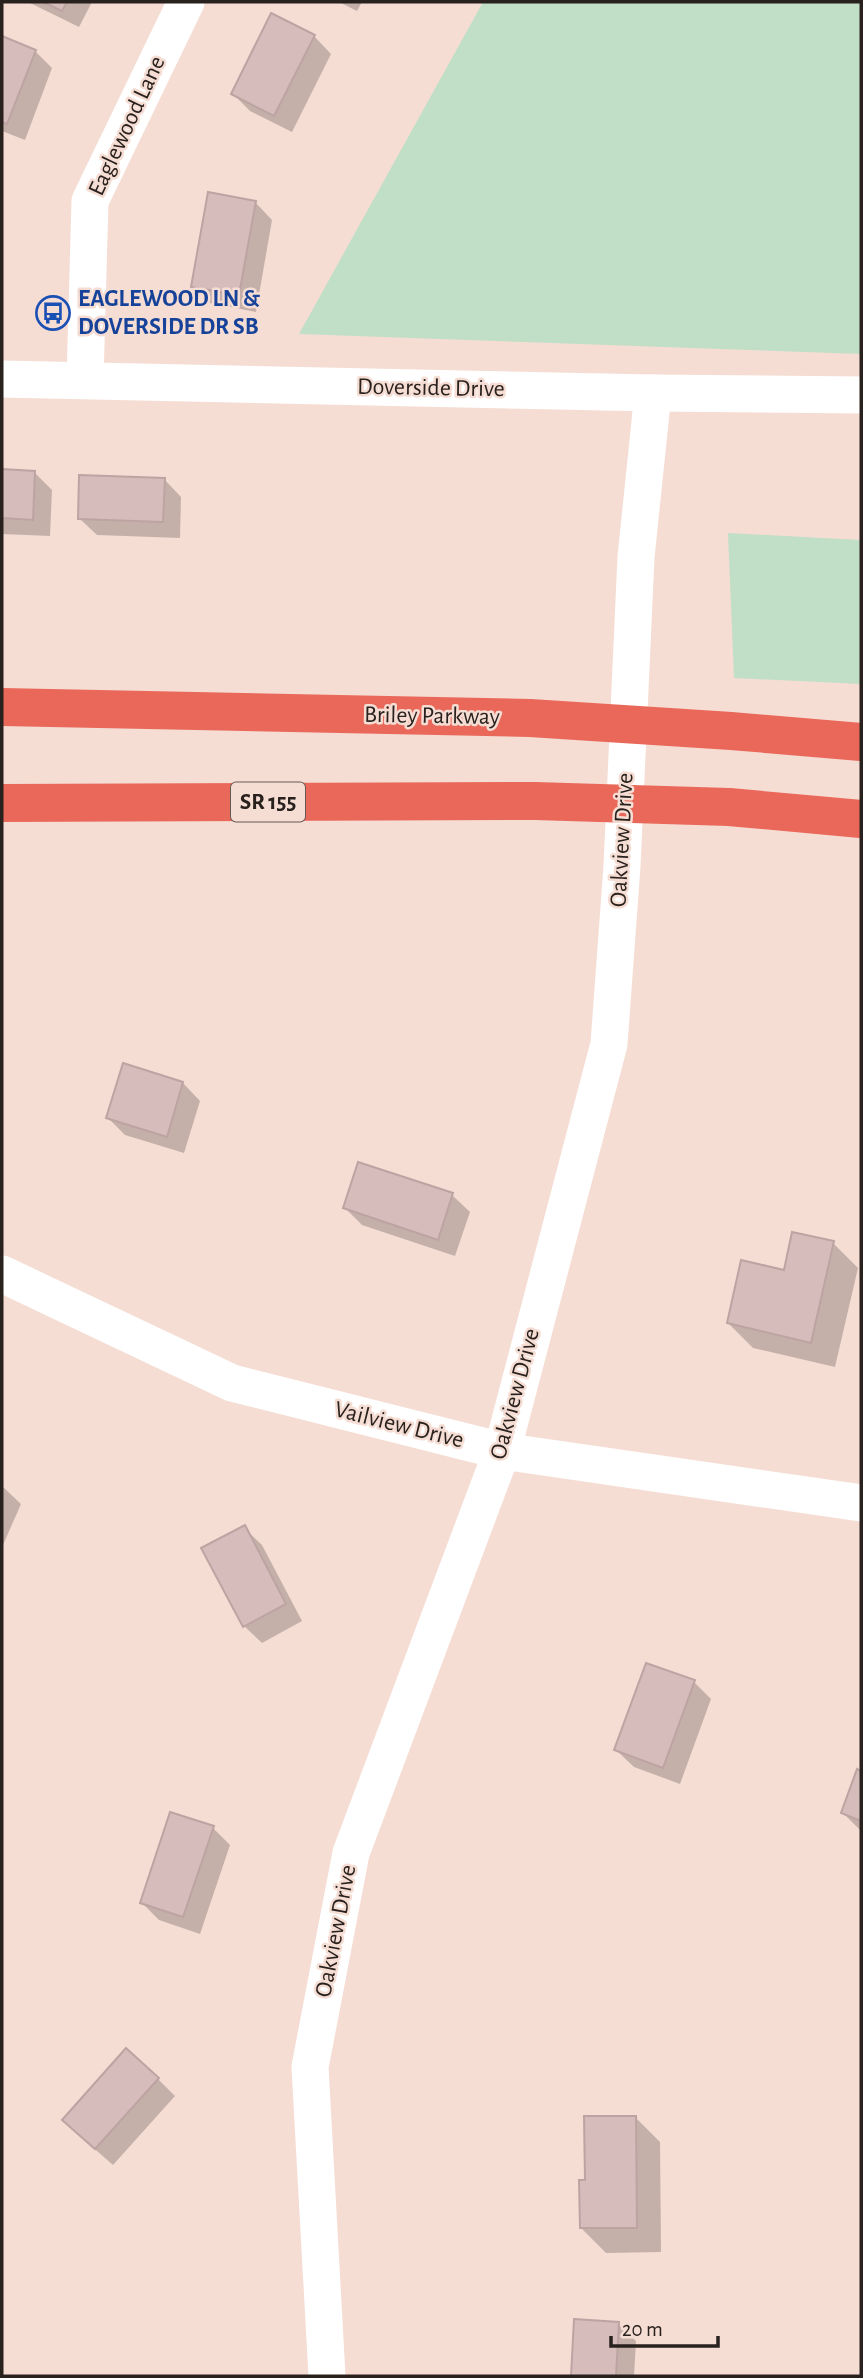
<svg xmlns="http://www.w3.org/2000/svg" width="863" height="2378" font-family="'Alegreya Sans',sans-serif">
	<rect width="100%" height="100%" fill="#f5ddd4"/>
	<g fill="#c1dec7">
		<polygon points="483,2 861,2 861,354 299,334"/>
		<polygon points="728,533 861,540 861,684 734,678"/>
	</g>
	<g fill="#0003">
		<polygon points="28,2 92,2 79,27"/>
		<polygon points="339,2 362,2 357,11"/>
		<polygon points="314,36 331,54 292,132 250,111 233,94"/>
		<polygon points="2,38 35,51 52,68 25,140 2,131"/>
		<polygon points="255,202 272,220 256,312 210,303 193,286"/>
		<polygon points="2,471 34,472 52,490 50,536 2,534"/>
		<polygon points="164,479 181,497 180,538 97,535 79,518"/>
		<polygon points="183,1083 200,1101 184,1153 125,1135 108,1118"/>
		<polygon points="452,1195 470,1212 455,1256 362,1225 345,1208"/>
		<polygon points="833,1243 858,1268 835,1367 753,1348 728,1323 785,1272"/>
		<polygon points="2,1486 21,1504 3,1545 2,1544"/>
		<polygon points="244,1528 262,1545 302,1621 262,1643 244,1626"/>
		<polygon points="694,1682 711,1699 680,1784 634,1767 616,1750"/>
		<polygon points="858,1771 861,1772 861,1831 843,1813"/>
		<polygon points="213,1828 230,1845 200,1934 159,1920 142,1903"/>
		<polygon points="158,2079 175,2096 113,2165 81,2137"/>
		<polygon points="635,2117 660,2142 661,2252 606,2253 581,2228 587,2182"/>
		<polygon points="576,2321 618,2324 636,2341 634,2376 573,2376"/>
	</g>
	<g fill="#d6bdbb" stroke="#bda4a3" stroke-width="2">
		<polygon points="43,2 67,2 62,11"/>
		<polygon points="271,13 315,35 274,116 231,94"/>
		<polygon points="2,36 36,50 7,124 2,122"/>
		<polygon points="208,192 256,201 239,295 191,287"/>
		<polygon points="2,469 35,471 33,520 2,518"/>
		<polygon points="79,475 165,478 163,522 78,519"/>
		<polygon points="123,1063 183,1082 167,1137 106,1118"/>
		<polygon points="358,1162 453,1193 438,1240 343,1208"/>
		<polygon points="792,1232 834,1241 811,1343 727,1323 741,1260 784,1270"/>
		<polygon points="245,1525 286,1604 243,1627 201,1548"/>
		<polygon points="646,1663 695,1680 663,1768 614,1750"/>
		<polygon points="857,1769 861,1771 861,1821 841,1813"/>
		<polygon points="170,1812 214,1826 183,1917 140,1903"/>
		<polygon points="126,2048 159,2078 95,2149 62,2120"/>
		<polygon points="584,2116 636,2116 637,2228 580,2228 579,2180 585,2180"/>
		<polygon points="574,2319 619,2322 616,2376 571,2376"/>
	</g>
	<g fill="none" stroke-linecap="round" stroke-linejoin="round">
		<g stroke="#fff" stroke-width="37">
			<polyline points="2,379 653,393 861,395"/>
			<polyline points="85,380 90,201 186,2"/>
			<polyline points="2,1274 232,1383 502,1451 861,1503"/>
			<polyline points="327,2376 310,2067 351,1853 502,1451 609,1044 622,866 636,557 653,393"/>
		</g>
		<g stroke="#ea685a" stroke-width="38">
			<polyline points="2,707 530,718 731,731 861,742"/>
			<polyline points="2,803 535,801 729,807 861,819"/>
		</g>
	</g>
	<defs>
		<g id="bus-ring" transform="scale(1.75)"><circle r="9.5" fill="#f5ddd4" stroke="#1a4fb4" stroke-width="1.5"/><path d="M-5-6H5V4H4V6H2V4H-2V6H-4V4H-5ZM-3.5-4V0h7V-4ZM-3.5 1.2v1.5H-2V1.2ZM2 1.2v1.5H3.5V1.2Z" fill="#1a4fb4"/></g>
	</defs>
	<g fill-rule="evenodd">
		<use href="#bus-ring" x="53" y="313"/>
	</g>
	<g text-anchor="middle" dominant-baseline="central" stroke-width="5" stroke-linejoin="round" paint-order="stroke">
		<rect fill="#f5ddd4" stroke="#665954" stroke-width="2" x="231" y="782.5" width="74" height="39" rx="5"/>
		<g font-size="23" font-weight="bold" fill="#29211d">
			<text x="268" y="802">SR 155</text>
		</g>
		<g font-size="24" fill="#29211d" stroke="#f5ddd4">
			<text transform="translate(127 126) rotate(-65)">Eaglewood Lane</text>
			<text transform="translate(431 388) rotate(1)">Doverside Drive</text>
			<text transform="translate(432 716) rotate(1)">Briley Parkway</text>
			<text transform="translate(622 840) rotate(-87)">Oakview Drive</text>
			<text transform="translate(515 1394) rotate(-75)">Oakview Drive</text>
			<text transform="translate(399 1425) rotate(14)">Vailview Drive</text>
			<text transform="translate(336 1931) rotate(-79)">Oakview Drive</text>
		</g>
		<g font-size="24" font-weight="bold" fill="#164399" stroke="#f5ddd4" text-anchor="start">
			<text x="78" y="299">EAGLEWOOD LN &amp;<tspan x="78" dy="28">DOVERSIDE DR SB</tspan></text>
		</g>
	</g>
	<rect width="863" height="2378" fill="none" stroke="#29211d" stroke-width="7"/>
	<path d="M611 2336v10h107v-10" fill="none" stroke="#29211d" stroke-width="3.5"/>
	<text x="622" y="2336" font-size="21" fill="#29211d" stroke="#f5ddd4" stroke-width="5" paint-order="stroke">20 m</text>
</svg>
